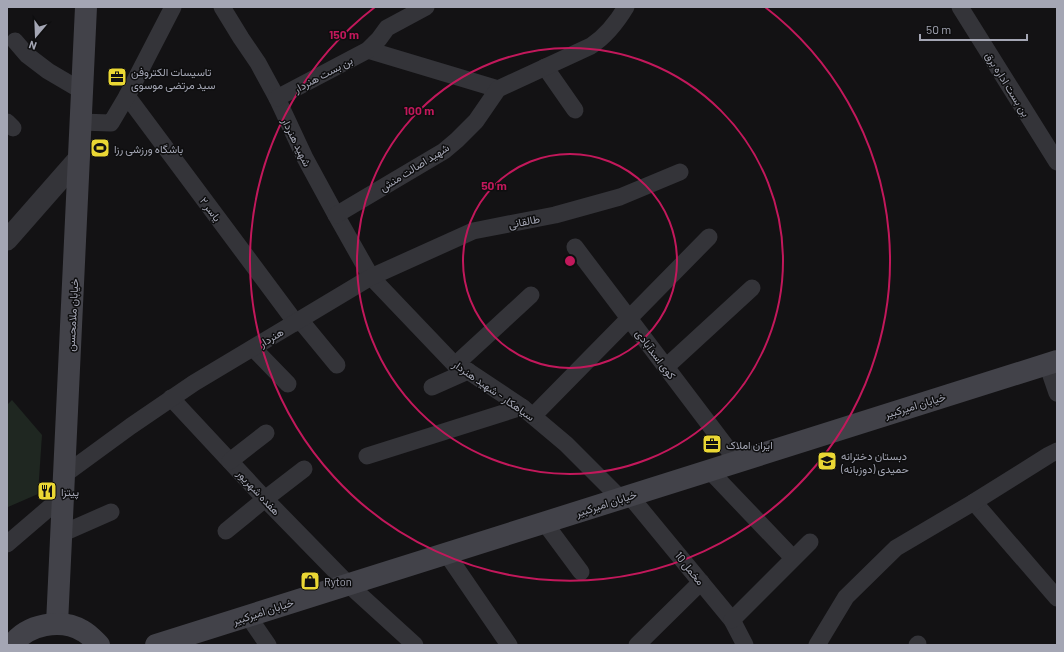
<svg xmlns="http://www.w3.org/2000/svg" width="1064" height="652" font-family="Barlow,Vazirmatn,sans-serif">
	<rect width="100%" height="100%" fill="#131214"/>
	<polygon fill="#1f2721" points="12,400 42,435 38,494 8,507 7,405"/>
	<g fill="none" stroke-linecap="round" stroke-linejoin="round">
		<g stroke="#343439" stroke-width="17">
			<polyline points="222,7 241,38 258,63 277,98 305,158 336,215 371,277 455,365 468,371 522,407 566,444 620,498"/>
			<polyline points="960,7 1057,162"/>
			<polyline points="15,41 27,55 48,71 82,91"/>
			<polyline points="368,50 498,89"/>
			<polyline points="545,67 575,110"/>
			<polyline points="127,96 296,323"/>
			<polyline points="277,98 368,50 379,39 387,28 426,7"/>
			<polyline points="7,122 13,128"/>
			<polyline points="80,122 111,123 127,96 173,7"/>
			<path d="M 336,215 L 444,151 L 457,140 L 476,121 L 498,89 L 591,46 C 606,36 617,22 626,7"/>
			<polyline points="575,247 737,461"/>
			<polyline points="300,320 337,365"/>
			<polyline points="253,348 288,384"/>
			<polyline points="1047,364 1057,393"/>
			<polyline points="455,365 531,295"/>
			<polyline points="666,367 752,288"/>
			<polyline points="432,387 468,371"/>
			<polyline points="171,398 265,499 348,584 415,645"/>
			<polyline points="533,416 709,237"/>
			<polyline points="367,456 522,407"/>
			<polyline points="230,461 266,433"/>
			<polyline points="709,470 793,558"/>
			<polyline points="64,475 131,426 194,383 371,277 473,231 555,215 620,197 680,172"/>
			<polyline points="629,495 732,620 745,645"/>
			<polyline points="974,502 1057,598"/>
			<polyline points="544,522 581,572"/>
			<polyline points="226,531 265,499 304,469"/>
			<polyline points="61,534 111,512"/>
			<polyline points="7,544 63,496"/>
			<polyline points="446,553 509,645"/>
			<polyline points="248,616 268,645"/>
			<polyline points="732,620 810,542"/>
			<polyline points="637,645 701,582"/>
			<polyline points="817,645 846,597 896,548 974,502 1049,455 1057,451"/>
			<polyline points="917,645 918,644"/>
		</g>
		<polyline stroke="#343439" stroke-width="21" points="7,240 79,158"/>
		<g stroke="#424249" stroke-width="22">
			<polyline points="57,624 86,7"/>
			<path d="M 12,645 C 27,624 61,618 83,631 C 89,634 94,640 99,645"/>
			<polyline points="156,645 1057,361"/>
		</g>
	</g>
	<g fill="none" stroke="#c2185b" stroke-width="2">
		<circle cx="570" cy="261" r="107"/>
		<circle cx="570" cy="261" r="213"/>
		<path d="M765 7A320 320 0 1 1 375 7"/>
	</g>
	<defs>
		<g id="office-square" transform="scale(1)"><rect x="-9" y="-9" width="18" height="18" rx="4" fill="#ead734" stroke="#0e0e0f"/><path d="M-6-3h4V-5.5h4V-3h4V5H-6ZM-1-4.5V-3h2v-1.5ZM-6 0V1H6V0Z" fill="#111"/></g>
		<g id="stadium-square" transform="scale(1)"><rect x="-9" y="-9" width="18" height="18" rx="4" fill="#ead734" stroke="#0e0e0f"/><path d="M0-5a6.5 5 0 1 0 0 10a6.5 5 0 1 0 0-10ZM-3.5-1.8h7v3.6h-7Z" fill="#111"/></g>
		<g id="school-square" transform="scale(1)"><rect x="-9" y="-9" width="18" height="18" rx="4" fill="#ead734" stroke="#0e0e0f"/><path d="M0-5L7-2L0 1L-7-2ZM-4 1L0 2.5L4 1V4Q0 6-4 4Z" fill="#111"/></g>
		<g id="restaurant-square" transform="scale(1)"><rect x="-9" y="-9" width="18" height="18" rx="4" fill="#ead734" stroke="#0e0e0f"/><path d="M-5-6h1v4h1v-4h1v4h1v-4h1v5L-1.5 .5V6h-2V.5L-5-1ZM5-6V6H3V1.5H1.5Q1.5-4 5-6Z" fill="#111"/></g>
		<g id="shop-square" transform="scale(1)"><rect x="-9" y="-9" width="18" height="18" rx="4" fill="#ead734" stroke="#0e0e0f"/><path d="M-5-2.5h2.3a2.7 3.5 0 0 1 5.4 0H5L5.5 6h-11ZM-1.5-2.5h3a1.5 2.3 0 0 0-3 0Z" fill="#111"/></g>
	</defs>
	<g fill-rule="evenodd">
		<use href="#office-square" x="117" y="77"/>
		<use href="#stadium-square" x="100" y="148"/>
		<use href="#office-square" x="712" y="444"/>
		<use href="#school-square" x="827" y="461"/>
		<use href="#restaurant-square" x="47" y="491"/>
		<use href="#shop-square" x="310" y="581"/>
	</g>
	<g text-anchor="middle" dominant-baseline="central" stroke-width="3" stroke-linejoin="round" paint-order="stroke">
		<g font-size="11" fill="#a4a6b4" stroke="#0e0e0f" text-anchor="start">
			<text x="131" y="71">تاسیسات الکتروفن<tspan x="131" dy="13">سید مرتضی موسوی</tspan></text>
			<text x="114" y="148">باشگاه ورزشی رزا</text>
			<text x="726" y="444">ایران املاک</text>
			<text x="841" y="455">دبستان دخترانه<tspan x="841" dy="13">حمیدی (دوزبانه)</tspan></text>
			<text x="61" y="491">پیتزا</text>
			<text x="324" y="581">Ryton</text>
		</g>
		<g font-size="11" fill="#a4a6b4" stroke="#0e0e0f">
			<text transform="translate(323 74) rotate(-28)">بن بست هنردار</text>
			<text transform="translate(1008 84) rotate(58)">بن بست اداره برق</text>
			<text transform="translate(297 142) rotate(64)">شهید هنردار</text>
			<text transform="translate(414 167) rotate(-32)">شهید اصالت منش</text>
			<text transform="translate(211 209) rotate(53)">یاسر ۲</text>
			<text transform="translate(524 221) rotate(-11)">طالقانی</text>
			<text transform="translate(72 315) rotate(-87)">خیابان ملامحسن</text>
			<text transform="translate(271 337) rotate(-31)">هنردار</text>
			<text transform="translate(656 354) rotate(53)">کوی اسدآبادی</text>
			<text transform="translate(494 390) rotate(35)">سیاهکار - شهید هنردار</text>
			<text transform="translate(915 405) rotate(-17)">خیابان امیرکبیر</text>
			<text transform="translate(259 492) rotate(47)">هفده شهریور</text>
			<text transform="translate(606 503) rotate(-18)">خیابان امیرکبیر</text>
			<text transform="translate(690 568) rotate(51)">مخمل 10</text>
			<text transform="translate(263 611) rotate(-18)">خیابان امیرکبیر</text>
		</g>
	</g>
	<circle cx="570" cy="261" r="6" fill="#c2185b" stroke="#0e0e0f" stroke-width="2"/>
	<g font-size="12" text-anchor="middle" font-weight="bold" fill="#c2185b" stroke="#0e0e0f" stroke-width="3" stroke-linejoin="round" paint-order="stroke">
		<text x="344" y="39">150 m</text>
		<text x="419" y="115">100 m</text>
		<text x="494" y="190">50 m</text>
	</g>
	<rect width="1064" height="652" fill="none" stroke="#a4a6b4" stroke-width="16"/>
	<g transform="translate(36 36) rotate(199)" stroke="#0e0e0f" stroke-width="3" paint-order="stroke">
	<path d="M0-3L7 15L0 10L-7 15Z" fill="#a4a6b4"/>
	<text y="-6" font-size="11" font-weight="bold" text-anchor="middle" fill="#a4a6b4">N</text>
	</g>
	<path d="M920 34v6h107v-6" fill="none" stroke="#a4a6b4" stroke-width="2"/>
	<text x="926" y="34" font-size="12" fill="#a4a6b4" stroke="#0e0e0f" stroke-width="3" paint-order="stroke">50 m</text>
</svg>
